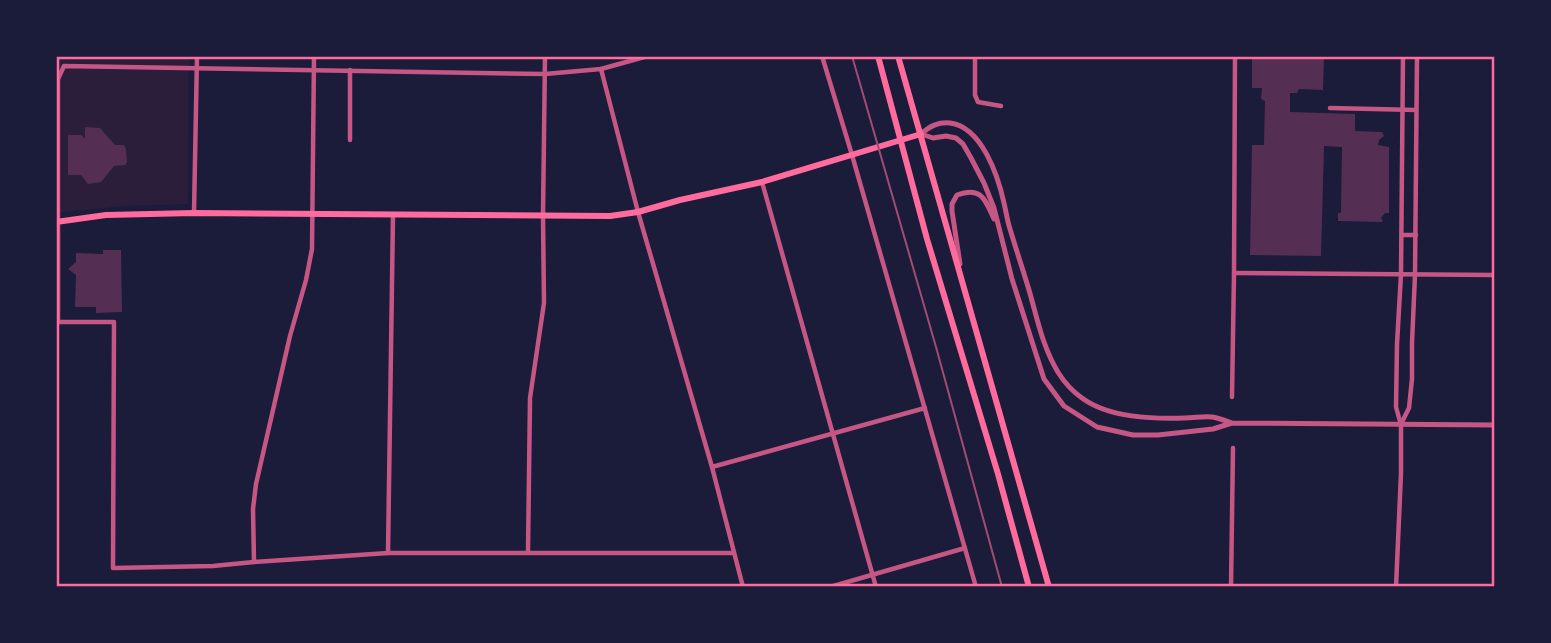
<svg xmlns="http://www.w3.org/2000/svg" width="1551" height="643" font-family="Signika,sans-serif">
	<rect width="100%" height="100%" fill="#1b1b3a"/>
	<polygon fill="#2a1e3b" points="56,56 189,56 188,204 126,206 56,213"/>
	<g fill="#542f53">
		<polygon points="1252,56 1324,56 1323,90 1299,89 1297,93 1290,93 1290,112 1355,114 1355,131 1382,132 1384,136 1379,140 1378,145 1389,147 1389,213 1385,213 1381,218 1383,221 1381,222 1338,221 1338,213 1341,213 1342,147 1324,146 1321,256 1250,255 1252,145 1264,145 1265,101 1261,99 1262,88 1252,88"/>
		<polygon points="85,127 100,128 115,145 124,145 126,149 127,162 125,165 114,166 101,182 88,184 81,175 68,175 68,135 81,135 85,139"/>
		<polygon points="103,250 121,250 122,312 96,313 96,307 75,307 76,275 68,269 76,262 76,253 103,254"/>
	</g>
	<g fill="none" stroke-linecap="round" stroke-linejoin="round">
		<g stroke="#c65784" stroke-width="4.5">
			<polyline points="648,56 601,69 545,74 64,66 58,79 58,322 114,322 113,568 213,566 254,562 388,553 733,553"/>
			<polyline points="822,56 852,155 976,587"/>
			<polyline points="975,56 975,95 978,102 1001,106"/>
			<polyline points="601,69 638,212 712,467 743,587"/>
			<polyline points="1330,108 1416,110"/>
			<polyline points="350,140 350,70"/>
			<polyline points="762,182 876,587"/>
			<polyline points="194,213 197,56"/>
			<polyline points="1402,235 1416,235"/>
			<polyline points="1234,273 1495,275"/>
			<polyline points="1232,397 1234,273 1235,56"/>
			<polyline points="1401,424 1409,408 1412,379 1412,343 1415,275 1417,56"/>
			<polyline points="712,467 925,408"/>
			<polyline points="528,552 530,398 544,303 543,215 545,56"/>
			<polyline points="388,553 393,215"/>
			<polyline points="254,562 253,509 256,484 290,336 306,280 312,249 314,56"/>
			<polyline points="830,587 965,548"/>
			<polyline points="1231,587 1233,448"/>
			<polyline points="1396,587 1401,473 1401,425 1396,407 1397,344 1401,274 1403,56"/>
		</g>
		<g stroke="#c65784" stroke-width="5">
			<path d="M 960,264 L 952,211 L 952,204 L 957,195 C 981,186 985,199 994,219"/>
			<path d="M 1232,423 L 1213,429 L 1158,435 L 1133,435 L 1097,427 L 1064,406 L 1044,379 L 1012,279 L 994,208 L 984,183 L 971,158 L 963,144 L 956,138 L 946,136 L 933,138 L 921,134 C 930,126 938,122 950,123 C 982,127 998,176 1004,203 C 1006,211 1007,220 1010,229 C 1016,249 1023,270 1029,290 C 1034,307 1038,325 1044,342 C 1052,364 1062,384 1082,398 C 1109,418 1153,419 1185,418 C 1194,418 1203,416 1212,417 C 1219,418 1226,421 1232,423 L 1495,425"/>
		</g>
		<polyline stroke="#ff6b9d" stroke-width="6" points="56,222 106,215 194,213 610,216 638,212 680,200 762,182 921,134"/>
		<g stroke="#ff6b9d" stroke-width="6">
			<polyline points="878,56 927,239 998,474 1029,587"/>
			<polyline points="898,56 1049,587"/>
		</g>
		<polyline stroke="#a44b75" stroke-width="2" points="852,56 936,347 1002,587"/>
	</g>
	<rect width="1551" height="643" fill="none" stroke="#1b1b3a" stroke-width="116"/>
	<rect x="58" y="58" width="1435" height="527" fill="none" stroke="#ff6b9d" stroke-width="2.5"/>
</svg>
